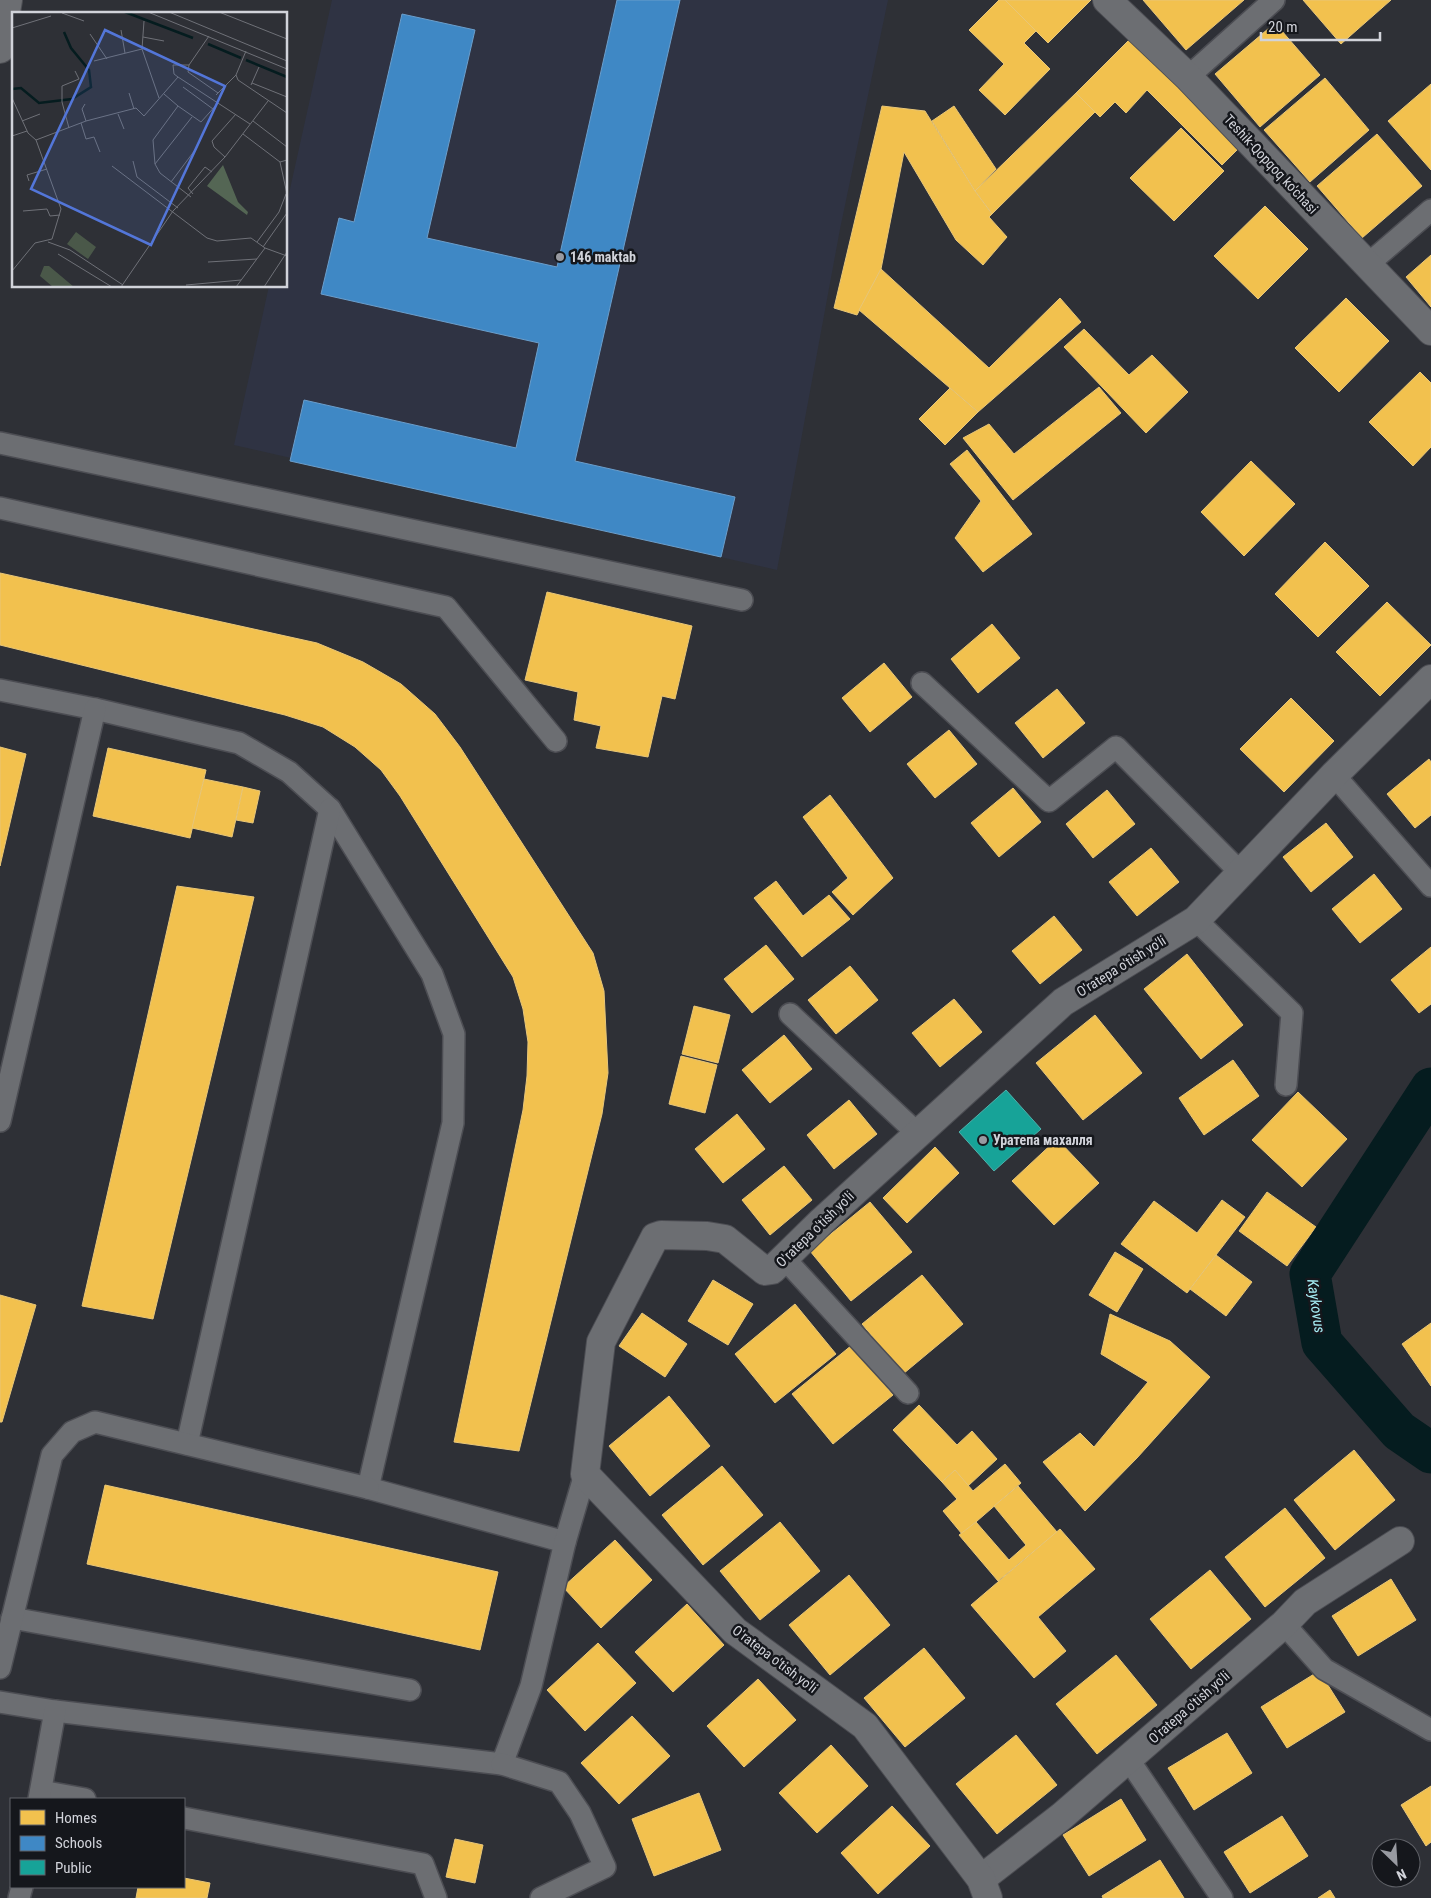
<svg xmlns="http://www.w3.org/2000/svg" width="1431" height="1898" font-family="'Roboto Condensed',sans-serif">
	<rect width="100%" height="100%" fill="#2e3036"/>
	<polygon fill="#2f3343" points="332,0 888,0 840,229 777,570 234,445 269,286 286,286 286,207"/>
	<g fill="#f2c14e" stroke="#e8c678">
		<polygon points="999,0 1005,0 1036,31 1024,43 1050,69 1005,115 979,90 1004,64 969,30"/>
		<polygon points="1005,0 1091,0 1048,43"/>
		<polygon points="1143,0 1244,0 1186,50"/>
		<polygon points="1303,0 1391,0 1341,44"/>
		<polygon points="1275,23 1320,75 1260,127 1215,74"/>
		<polygon points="1132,37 1241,146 1222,165 1147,90 1126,113 1115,102 1100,117 1076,93"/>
		<polygon points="1325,78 1369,130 1310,182 1264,130"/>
		<polygon points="1431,84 1431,170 1388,121"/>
		<polygon points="1076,93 1095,112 992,214 975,191"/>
		<polygon points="882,106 925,111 975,191 992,214 989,217 1007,237 983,265 956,240 904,152 881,269 857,315 834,308"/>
		<polygon points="954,106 996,169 975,191 932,121"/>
		<polygon points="1181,128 1224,171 1174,221 1130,178"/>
		<polygon points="1377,134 1422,186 1362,238 1317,186"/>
		<polygon points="1265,206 1308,249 1258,299 1214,256"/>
		<polygon points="1431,255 1431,307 1406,277"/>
		<polygon points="881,269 989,368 1060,298 1081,322 978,412 859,310"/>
		<polygon points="1346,298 1389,341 1339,392 1295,348"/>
		<polygon points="1084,329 1129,375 1152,355 1188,392 1146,433 1064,347"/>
		<polygon points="1420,372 1431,383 1431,447 1413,466 1369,422"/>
		<polygon points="1099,387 1121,413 1013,500 963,438 989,424 1014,454"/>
		<polygon points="950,388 978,412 945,445 919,419"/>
		<polygon points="967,450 1032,534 983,572 955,538 981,501 950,464"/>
		<polygon points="1251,461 1295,504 1244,556 1201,512"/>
		<polygon points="1325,542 1369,586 1318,637 1275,594"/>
		<polygon points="0,573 317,643 363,662 401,684 435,714 460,747 593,953 604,991 608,1073 602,1114 519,1451 454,1442 523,1110 527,1076 528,1042 523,1009 513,977 400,796 381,770 355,747 323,727 285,715 0,645"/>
		<polygon points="547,592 692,626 675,699 662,696 648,757 596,748 601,726 574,720 578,692 525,680"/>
		<polygon points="1387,602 1431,645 1380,696 1336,652"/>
		<polygon points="992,624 1020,658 978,693 951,659"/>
		<polygon points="884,663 912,697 870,732 842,698"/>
		<polygon points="1057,689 1085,723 1043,758 1015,723"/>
		<polygon points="1291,698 1334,741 1284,792 1240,749"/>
		<polygon points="949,730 977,764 935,798 907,764"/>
		<polygon points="0,747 26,754 0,866"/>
		<polygon points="108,748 206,770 190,838 93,816"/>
		<polygon points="1429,759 1431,762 1431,815 1415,828 1387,794"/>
		<polygon points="204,779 243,787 232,837 192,828"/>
		<polygon points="243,787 260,791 253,823 236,820"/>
		<polygon points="1013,788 1041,822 999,857 971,823"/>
		<polygon points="1107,790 1135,824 1093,858 1066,824"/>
		<polygon points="830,795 893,878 853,915 832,892 848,878 803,817"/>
		<polygon points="1326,823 1353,857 1311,892 1283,857"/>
		<polygon points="1151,848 1179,882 1137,916 1109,882"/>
		<polygon points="1374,874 1402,909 1360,943 1332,909"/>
		<polygon points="776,881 803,916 829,895 850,919 802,957 754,898"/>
		<polygon points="177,886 254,897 153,1319 82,1306"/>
		<polygon points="1054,916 1082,950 1040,984 1012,951"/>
		<polygon points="766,945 794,979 752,1013 724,979"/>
		<polygon points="1431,947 1431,1004 1419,1013 1391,980"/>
		<polygon points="1187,954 1243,1025 1201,1059 1144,989"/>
		<polygon points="850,966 878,1000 836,1034 808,1000"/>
		<polygon points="954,999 982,1032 940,1067 912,1033"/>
		<polygon points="694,1006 730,1015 718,1063 682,1054"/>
		<polygon points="1095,1015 1142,1073 1083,1120 1036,1063"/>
		<polygon points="784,1035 812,1069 770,1103 742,1070"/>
		<polygon points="681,1056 717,1065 705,1113 669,1104"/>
		<polygon points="1233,1060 1259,1096 1204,1135 1179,1098"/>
		<polygon points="1298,1092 1347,1139 1302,1187 1252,1140"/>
		<polygon points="849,1100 877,1134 834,1169 807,1135"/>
		<polygon points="737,1114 765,1149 723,1183 695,1149"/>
		<polygon points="1057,1139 1099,1183 1054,1225 1012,1181"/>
		<polygon points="935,1147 959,1173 907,1223 883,1198"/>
		<polygon points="784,1166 812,1200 770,1235 742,1200"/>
		<polygon points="1267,1192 1316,1227 1287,1266 1239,1231"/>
		<polygon points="1222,1200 1245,1217 1187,1293 1121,1244 1154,1201 1197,1233"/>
		<polygon points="870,1202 912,1252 851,1301 810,1251"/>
		<polygon points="1115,1252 1143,1269 1117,1312 1089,1295"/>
		<polygon points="1216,1255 1252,1282 1226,1316 1190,1289"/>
		<polygon points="922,1275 963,1324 903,1374 862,1324"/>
		<polygon points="713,1280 753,1304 728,1345 688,1321"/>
		<polygon points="0,1295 36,1305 2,1422 0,1422"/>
		<polygon points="795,1304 836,1354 775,1403 735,1354"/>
		<polygon points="642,1313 687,1344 665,1377 619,1346"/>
		<polygon points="1110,1314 1170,1341 1210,1377 1137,1458 1085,1511 1043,1462 1080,1433 1094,1447 1148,1382 1101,1354"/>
		<polygon points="1431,1323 1431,1386 1402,1344"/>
		<polygon points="852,1345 893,1395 833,1444 792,1394"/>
		<polygon points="669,1396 710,1446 650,1496 609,1446"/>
		<polygon points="919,1405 957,1445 972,1431 997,1459 968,1486 955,1470 942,1482 893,1430"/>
		<polygon points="1354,1450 1395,1500 1335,1550 1294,1500"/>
		<polygon points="1005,1464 1021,1483 962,1534 943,1511 957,1499 942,1482 955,1470 973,1491"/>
		<polygon points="722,1466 763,1515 703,1565 662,1515"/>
		<polygon points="105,1485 498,1572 480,1650 87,1564"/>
		<polygon points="1018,1486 1057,1532 998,1581 959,1535 976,1522 1009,1560 1026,1545 994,1506"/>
		<polygon points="1285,1508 1325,1558 1265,1607 1225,1557"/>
		<polygon points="780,1522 820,1571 760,1620 720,1571"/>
		<polygon points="1060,1529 1095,1569 1038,1617 1066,1651 1034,1678 971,1605"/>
		<polygon points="615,1540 652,1580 601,1628 563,1587"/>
		<polygon points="1210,1570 1251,1619 1191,1669 1150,1619"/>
		<polygon points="849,1575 890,1625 830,1675 789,1625"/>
		<polygon points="1391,1579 1416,1620 1358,1656 1332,1616"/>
		<polygon points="687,1604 724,1645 673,1692 635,1652"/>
		<polygon points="598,1643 636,1683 585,1731 547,1690"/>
		<polygon points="924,1648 965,1698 905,1747 864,1698"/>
		<polygon points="1116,1655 1157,1705 1097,1754 1056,1704"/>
		<polygon points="1319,1671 1345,1712 1287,1748 1261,1707"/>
		<polygon points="758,1679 796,1720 744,1767 707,1726"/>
		<polygon points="632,1716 670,1756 619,1804 581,1763"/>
		<polygon points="1227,1733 1252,1773 1194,1810 1168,1768"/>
		<polygon points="1016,1735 1057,1785 997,1834 956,1784"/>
		<polygon points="831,1745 868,1786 817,1833 779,1793"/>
		<polygon points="1431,1786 1431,1842 1426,1846 1401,1805"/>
		<polygon points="699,1793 721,1850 654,1876 632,1819"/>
		<polygon points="1121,1799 1146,1840 1089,1876 1063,1835"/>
		<polygon points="892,1806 930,1846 878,1894 841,1853"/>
		<polygon points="1282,1816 1308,1856 1250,1893 1224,1852"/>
		<polygon points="455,1839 483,1845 475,1883 446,1877"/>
		<polygon points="1160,1860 1184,1898 1103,1898 1102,1896"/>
		<polygon points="184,1878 210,1883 207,1898 136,1898 138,1887 184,1887"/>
		<polygon points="1330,1890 1335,1898 1318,1898"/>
	</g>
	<polygon fill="#3f88c5" stroke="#6b9ecb" points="617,0 680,0 575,461 735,497 721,557 290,461 304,400 516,448 539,343 321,294 339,218 354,222 402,14 475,30 427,238 557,267"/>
	<polygon fill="#17a398" stroke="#4fb1ac" points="1006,1090 1041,1129 994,1171 959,1132"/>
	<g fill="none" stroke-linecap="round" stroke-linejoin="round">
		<polyline stroke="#051c1f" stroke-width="41" points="1431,1088 1310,1274 1322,1343 1399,1431 1431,1453"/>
		<g stroke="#4c4d53" stroke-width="24">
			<g id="lane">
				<polyline points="1188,77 1274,0"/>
				<polyline points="1367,265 1431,210"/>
				<polyline points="0,443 742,600"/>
				<polyline points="0,508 446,607 556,741"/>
				<polyline points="922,683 1049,801 1116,747 1241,873"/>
				<polyline points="0,690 95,709 239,743 289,772 330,809 432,974 454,1034 453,1123 368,1488 565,1542"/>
				<polyline points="1334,775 1431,886"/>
				<polyline points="1196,920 1292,1013 1286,1085"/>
				<polyline points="790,1014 918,1134"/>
				<polyline points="0,1121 95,709"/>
				<polyline points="784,1258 908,1393"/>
				<polyline points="187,1444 330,809"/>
				<polyline points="12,1618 410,1690"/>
				<polyline points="1284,1624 1324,1669 1431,1730"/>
				<polyline points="0,1668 52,1455 72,1432 95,1422 368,1488"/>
				<polyline points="0,1702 55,1711 502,1764 531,1686 565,1542 585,1474"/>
				<polyline points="1129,1760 1222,1898"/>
				<polyline points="502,1764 559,1782 580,1813 605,1867 541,1898"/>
				<polyline points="41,1791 85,1799"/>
				<polyline points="39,1799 55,1711"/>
				<polyline points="184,1818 423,1864 436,1898"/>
				<polyline points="19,1898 22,1887"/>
			</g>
		</g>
		<g stroke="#4c4d53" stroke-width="30">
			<g id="street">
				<polyline points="1107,0 1188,77 1431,331"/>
				<polyline points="0,49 8,0"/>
				<polyline points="981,1879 1062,1816 1284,1624 1305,1602 1400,1541"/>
				<polyline points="988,1898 981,1879 865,1726 735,1631 585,1474 601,1342 655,1237 661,1235 707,1236 725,1239 765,1271 772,1270 822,1221 1063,1002 1196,920 1334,775 1431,679"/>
			</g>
		</g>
		<use href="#lane" stroke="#6c6e72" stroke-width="21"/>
		<use href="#street" stroke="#6c6e72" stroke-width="28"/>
	</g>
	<g fill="#989aa1" stroke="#15171c" stroke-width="2">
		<circle cx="560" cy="257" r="5"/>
		<circle cx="983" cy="1140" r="5"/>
	</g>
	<g text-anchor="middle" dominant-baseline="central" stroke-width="5" stroke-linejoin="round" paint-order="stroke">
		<g font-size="14" fill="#d1d3da" stroke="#15171c">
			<text transform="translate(1271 164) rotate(47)">Teshik-Qopqoq ko'chasi</text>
			<text transform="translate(1121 966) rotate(-32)">O'ratepa o'tish yo'li</text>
			<text transform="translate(815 1229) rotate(-44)">O'ratepa o'tish yo'li</text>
			<text transform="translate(775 1659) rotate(37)">O'ratepa o'tish yo'li</text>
			<text transform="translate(1189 1707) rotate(-41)">O'ratepa o'tish yo'li</text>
		</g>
		<g font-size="14" font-weight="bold" fill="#d1d3da" stroke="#15171c" text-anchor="start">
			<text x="570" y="257">146 maktab</text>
			<text x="993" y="1140">Уратепа махалля</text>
		</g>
		<g font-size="15" font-style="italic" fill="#a7eef6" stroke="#15171c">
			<text transform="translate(1316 1306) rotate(82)">Kaykovus</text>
		</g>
	</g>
	<g transform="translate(12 12)">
		<rect width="275" height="275" fill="#2e3036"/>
		<path d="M 64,220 L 84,235 L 76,247 L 55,232 ZM 32,254 L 37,254 L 62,275 L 41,275 L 28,264 Z" fill="#4a5849"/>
		<path d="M 211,153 L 226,190 L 236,200 L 235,203 L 195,174 Z" fill="#546654"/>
		<path fill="none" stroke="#051c1f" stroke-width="2.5" d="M 113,0 L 181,26M 196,32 L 229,46M 234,48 L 275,65M 0,77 L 9,76 L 27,91 L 60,87 L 79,75 L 77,58 L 59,36 L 52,20"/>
		<path fill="none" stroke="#6f7178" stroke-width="1" d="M 136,0 L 275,57M 157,0 L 275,49M 207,0 L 275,27M 50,1 L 72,9M 132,9 L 130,37 L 147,86M 0,16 L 39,4M 109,18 L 113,41M 78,22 L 95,47M 197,24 L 177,53 L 176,60 L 206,81M 131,25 L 152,29M 234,39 L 224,63 L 226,68 L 275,101M 82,49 L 130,37M 166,65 L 162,62 L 161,53 L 177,53M 240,71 L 275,85M 239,73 L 247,55M 171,75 L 201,97M 117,81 L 122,97M 152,82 L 166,94 L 141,128 L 143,152 L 148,161 L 179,185M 204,83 L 224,63M 0,86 L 16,121 L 24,128 L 49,197 L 40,227 L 23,231 L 0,259M 73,92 L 70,97 L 74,109M 166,94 L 189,110 L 206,91M 106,102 L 112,117M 10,109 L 28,102M 241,109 L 275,135M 69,111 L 74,127 L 82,125 L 88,140M 57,116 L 50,90 L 50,74 L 67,67 L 63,59M 231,122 L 268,150M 0,124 L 15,119M 24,128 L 74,109 L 124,96 L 132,104 L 166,65 L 238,112M 213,145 L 202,135 L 200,129 L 224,102M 121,149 L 125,165 L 166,196M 143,152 L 180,105M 100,154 L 195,226 L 205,229 L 239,226 L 253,236 L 275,244M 17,169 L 15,163 L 35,157M 159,170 L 183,138M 181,182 L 176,176 L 193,155 L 200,160M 275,182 L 268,150 L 275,148M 11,199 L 35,197 L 38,204 L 48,203M 36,230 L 58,238 L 111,273M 245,230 L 267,200 L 274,182M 251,235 L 275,201M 46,242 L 100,275M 196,250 L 245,247M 174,273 L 229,268M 109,275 L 161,199 L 213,145 L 256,89M 224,275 L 253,236M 252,275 L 275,240"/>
		<path fill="#5376d9" fill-opacity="0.15" stroke="#5376d9" stroke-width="2.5" d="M 93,18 L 213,74 L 139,233 L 19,177 Z"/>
		<rect width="275" height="275" fill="none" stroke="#d1d3da" stroke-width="2.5"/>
	</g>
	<rect x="10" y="1798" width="175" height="90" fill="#15171c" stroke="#606268"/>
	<rect x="20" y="1810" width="25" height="15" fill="#f2c14e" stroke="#606268"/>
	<text x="55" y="1823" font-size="15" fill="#d1d3da">Homes</text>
	<rect x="20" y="1836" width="25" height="15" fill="#3f88c5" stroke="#606268"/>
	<text x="55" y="1848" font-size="15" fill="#d1d3da">Schools</text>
	<rect x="20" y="1860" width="25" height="15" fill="#17a398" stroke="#606268"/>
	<text x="55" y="1873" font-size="15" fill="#d1d3da">Public</text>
	<g transform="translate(1396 1863) rotate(155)"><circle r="24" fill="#15171c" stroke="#606268"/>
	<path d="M0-4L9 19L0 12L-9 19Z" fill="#989aa1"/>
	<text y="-8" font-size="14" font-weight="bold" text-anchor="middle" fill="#d1d3da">N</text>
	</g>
	<path d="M1261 32v8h119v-8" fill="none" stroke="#d1d3da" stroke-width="2.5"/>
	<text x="1268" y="32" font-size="15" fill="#d1d3da" stroke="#15171c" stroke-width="4" paint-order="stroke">20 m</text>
</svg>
